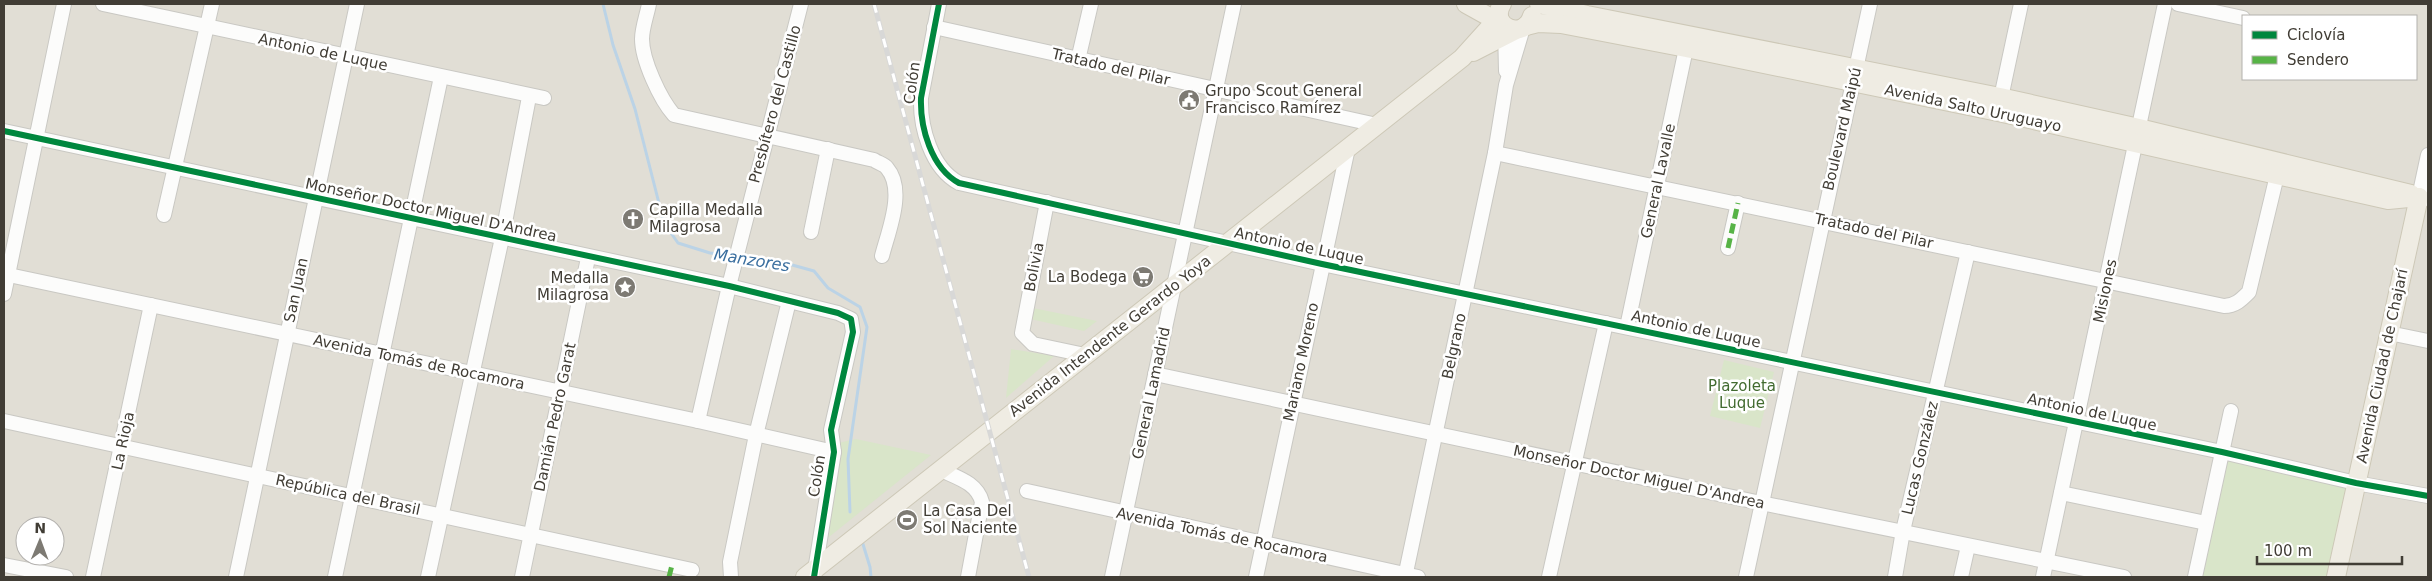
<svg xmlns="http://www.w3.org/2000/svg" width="2432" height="581" font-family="'DejaVu Sans',sans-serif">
	<rect width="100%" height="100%" fill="#edece7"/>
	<path fill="#e1ded5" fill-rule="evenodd" d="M 4,4 L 2428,4 L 2428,577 L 4,577 ZM 2243,16 L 2416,16 L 2416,79 L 2243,79 ZM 25,526 L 55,526 L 55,556 L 25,556 Z"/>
	<g fill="#d9e5c9">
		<polygon points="1028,307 1097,321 1084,331 1026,318"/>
		<polygon points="1011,349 1054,356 1006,398"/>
		<polygon points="1724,360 1774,372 1760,428 1710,416"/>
		<polygon points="856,439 931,455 819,545 838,443"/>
		<polygon points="2225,460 2347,486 2327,577 2200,577"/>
	</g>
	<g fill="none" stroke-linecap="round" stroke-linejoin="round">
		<g stroke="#bbd3e6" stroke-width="3">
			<polyline points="603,4 613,45 635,109 664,223 678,243 710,253 733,256"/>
			<polyline points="740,257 785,263 814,271 828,288 860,307 867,327 848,459 850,512"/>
			<polyline points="862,541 870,567 871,577"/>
		</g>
		<g stroke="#c9c8c3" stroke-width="16">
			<g id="minor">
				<polyline points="103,4 544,98"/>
				<path d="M 649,4 C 647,15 642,28 642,39 C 642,60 660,99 674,115 L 874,160 C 878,163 884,164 887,168 C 906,190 888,232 882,256"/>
				<path d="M 939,4 L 921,98 C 920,127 931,168 959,183 L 1322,264 L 2222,452 L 2356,483 L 2428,496"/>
				<polyline points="2178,4 2243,18"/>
				<polyline points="934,27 1377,125"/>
				<polyline points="1505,28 1506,71"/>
				<polyline points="1078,60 1091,4"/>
				<polyline points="1999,107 2021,4"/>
				<polyline points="4,131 729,286 838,313 851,319 853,332 831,430 834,452 814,577"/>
				<path d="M 1495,153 L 2224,306 C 2235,306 2241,300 2249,292 L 2279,167"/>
				<polyline points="2428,155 2419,197 2428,199"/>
				<polyline points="1047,202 1022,333 1033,344 1085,355"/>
				<polyline points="164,215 212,4"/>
				<polyline points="811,232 828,149"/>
				<polyline points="1728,248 1738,203"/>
				<polyline points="4,274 698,421 834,452"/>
				<polyline points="4,294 64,4"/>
				<polyline points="1627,327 1688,39"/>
				<polyline points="2389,333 2428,341"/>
				<polyline points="1155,374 1761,503 2124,577"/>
				<polyline points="4,421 692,570"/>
				<polyline points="698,421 729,286 801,4"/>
				<path d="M 941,470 C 958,478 977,483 982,502 L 968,577"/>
				<polyline points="1027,491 1418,577"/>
				<polyline points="2061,493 2206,523"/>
				<polyline points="4,565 66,577"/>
				<polyline points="93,577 151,305"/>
				<polyline points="236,577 357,4"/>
				<polyline points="335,577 441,77"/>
				<polyline points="428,577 502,238 529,97"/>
				<polyline points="522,577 588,258"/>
				<polyline points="731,577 730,562 756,435 789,301"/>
				<polyline points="1112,577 1234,4"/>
				<polyline points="1256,577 1348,148"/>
				<polyline points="1405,577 1495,153 1506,85 1523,28"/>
				<polyline points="1549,577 1606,323"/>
				<polyline points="1746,577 1870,4"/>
				<polyline points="1895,577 1903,531 1968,252"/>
				<polyline points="1961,577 1968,546"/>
				<polyline points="2043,577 2165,4"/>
				<polyline points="2195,577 2231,411"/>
			</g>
		</g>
		<g stroke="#cdc8b7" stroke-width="20">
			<g id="major">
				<polyline points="1466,4 1502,24"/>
				<path d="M 1502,4 C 1488,26 1524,42 1532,16"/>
				<polyline points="1539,4 1587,15 2000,97 2139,128 2411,194"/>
				<polyline points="1526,26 1538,23 1561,24 1686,48 1998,112 2388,200 2419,197"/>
				<polyline points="1473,52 1516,30"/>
				<polyline points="805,577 1462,58 1499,17"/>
				<polyline points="2336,577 2419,197"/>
			</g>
		</g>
		<use href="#minor" stroke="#fcfcfb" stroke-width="14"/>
		<use href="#major" stroke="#efece3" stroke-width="18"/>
		<g stroke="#d8d8d7" stroke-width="5">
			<polyline id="rail" points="874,4 1029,577"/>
		</g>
		<use href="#rail" stroke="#fff" stroke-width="3" stroke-dasharray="9" stroke-linecap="butt"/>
		<g stroke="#57b346" stroke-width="5" stroke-dasharray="10 5" stroke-linecap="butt">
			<polyline points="1728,248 1738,203"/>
			<polyline points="669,577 672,565"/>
		</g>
		<g stroke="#fff" stroke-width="9">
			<g id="cycleway">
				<path d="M 939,4 L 921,98 C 920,127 931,168 959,183 L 1322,264 L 2222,452 L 2356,483 L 2428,496"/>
				<polyline points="4,131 729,286 838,313 851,319 853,332 831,430 834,452 814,577"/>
			</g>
		</g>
		<use href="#cycleway" stroke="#00873e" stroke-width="6"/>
	</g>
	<defs>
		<g id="civic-disc" transform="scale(1.125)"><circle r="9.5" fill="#7d7a73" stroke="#fff"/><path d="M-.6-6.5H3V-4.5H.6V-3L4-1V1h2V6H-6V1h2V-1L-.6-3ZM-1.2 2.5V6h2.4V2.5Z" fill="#fff"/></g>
		<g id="church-disc" transform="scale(1.125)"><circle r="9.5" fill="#7d7a73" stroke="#fff"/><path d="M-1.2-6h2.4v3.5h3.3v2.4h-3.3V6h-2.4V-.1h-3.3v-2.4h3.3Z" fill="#fff"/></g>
		<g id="supermarket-disc" transform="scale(1.125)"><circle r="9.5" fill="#7d7a73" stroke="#fff"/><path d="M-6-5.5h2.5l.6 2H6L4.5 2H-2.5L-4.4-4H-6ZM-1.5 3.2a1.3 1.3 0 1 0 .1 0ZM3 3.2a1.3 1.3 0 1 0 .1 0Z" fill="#fff"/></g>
		<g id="sight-disc" transform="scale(1.125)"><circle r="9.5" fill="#7d7a73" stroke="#fff"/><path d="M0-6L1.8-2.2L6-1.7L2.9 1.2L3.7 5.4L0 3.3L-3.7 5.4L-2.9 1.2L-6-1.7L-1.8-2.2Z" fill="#fff"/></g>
		<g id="stadium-disc" transform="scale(1.125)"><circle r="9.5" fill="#7d7a73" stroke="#fff"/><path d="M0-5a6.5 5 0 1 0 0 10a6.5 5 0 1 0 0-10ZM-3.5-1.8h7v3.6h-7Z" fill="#fff"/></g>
	</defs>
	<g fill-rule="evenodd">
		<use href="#civic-disc" x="1189" y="100"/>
		<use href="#church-disc" x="633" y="219"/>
		<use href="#supermarket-disc" x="1143" y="277"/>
		<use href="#sight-disc" x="625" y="287"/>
		<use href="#stadium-disc" x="907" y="520"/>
	</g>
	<g text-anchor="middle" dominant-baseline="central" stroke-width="5" stroke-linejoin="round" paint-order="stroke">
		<g font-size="15" fill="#413d35" stroke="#fff">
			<text transform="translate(323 52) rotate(12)">Antonio de Luque</text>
			<text transform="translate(1111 67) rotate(13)">Tratado del Pilar</text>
			<text transform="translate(912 83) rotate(-82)">Colón</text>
			<text transform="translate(775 104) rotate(-75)">Presbítero del Castillo</text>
			<text transform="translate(1973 108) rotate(12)">Avenida Salto Uruguayo</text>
			<text transform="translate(1842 129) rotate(-77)">Boulevard Maipú</text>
			<text transform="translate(1658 181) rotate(-78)">General Lavalle</text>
			<text transform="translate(431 210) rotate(12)">Monseñor Doctor Miguel D'Andrea</text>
			<text transform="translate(1874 231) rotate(12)">Tratado del Pilar</text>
			<text transform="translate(1299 246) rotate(12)">Antonio de Luque</text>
			<text transform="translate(1034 267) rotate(-79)">Bolivia</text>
			<text transform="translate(296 290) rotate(-78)">San Juan</text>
			<text transform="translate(2105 291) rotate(-78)">Misiones</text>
			<text transform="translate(1696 329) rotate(12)">Antonio de Luque</text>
			<text transform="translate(1110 336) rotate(-38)">Avenida Intendente Gerardo Yoya</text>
			<text transform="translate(1454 346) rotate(-78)">Belgrano</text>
			<text transform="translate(419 362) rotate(12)">Avenida Tomás de Rocamora</text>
			<text transform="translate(1301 362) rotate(-78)">Mariano Moreno</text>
			<text transform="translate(2382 366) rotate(-78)">Avenida Ciudad de Chajarí</text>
			<text transform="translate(1151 393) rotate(-78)">General Lamadrid</text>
			<text transform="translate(2092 412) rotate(12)">Antonio de Luque</text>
			<text transform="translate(555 417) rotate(-78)">Damián Pedro Garat</text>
			<text transform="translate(123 441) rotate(-78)">La Rioja</text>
			<text transform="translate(1920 458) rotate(-77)">Lucas González</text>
			<text transform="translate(817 476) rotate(-81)">Colón</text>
			<text transform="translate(1639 477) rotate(12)">Monseñor Doctor Miguel D'Andrea</text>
			<text transform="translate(348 495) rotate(12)">República del Brasil</text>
			<text transform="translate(1222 535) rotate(12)">Avenida Tomás de Rocamora</text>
		</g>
		<g font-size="15" fill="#413d35" stroke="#fff" text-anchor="start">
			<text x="1205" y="91">Grupo Scout General<tspan x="1205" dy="17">Francisco Ramírez</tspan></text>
			<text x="649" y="210">Capilla Medalla<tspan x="649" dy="17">Milagrosa</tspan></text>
			<text x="1127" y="277" text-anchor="end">La Bodega</text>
			<text x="609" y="278" text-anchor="end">Medalla<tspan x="609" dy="17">Milagrosa</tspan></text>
			<text x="923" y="511">La Casa Del<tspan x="923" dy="17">Sol Naciente</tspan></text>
		</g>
		<g font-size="15" fill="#426b30" stroke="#fff">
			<text x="1742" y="386">Plazoleta<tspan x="1742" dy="17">Luque</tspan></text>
		</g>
		<g font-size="16" font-style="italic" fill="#3b6f9f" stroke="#fff">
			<text transform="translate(752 260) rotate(9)">Manzores</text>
		</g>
	</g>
	<rect width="2432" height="581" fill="none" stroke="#413d35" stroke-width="10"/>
	<rect x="2242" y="15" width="175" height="65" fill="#ffffff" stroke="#b3b1ae"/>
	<rect x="2252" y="31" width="25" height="8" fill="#00873e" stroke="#b3b1ae"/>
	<text x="2287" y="40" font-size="15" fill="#413d35">Ciclovía</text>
	<rect x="2252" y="56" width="25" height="8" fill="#57b346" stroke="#b3b1ae"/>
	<text x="2287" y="65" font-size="15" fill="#413d35">Sendero</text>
	<g transform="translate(40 541) rotate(1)"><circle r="24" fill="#ffffff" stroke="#b3b1ae"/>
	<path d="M0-4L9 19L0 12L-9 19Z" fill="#7d7a73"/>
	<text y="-8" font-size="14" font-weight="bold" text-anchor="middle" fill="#413d35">N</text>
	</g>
	<path d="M2257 556v8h145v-8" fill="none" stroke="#413d35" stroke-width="2.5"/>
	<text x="2264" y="556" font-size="15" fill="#413d35" stroke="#ffffff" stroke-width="4" paint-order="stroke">100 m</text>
</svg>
